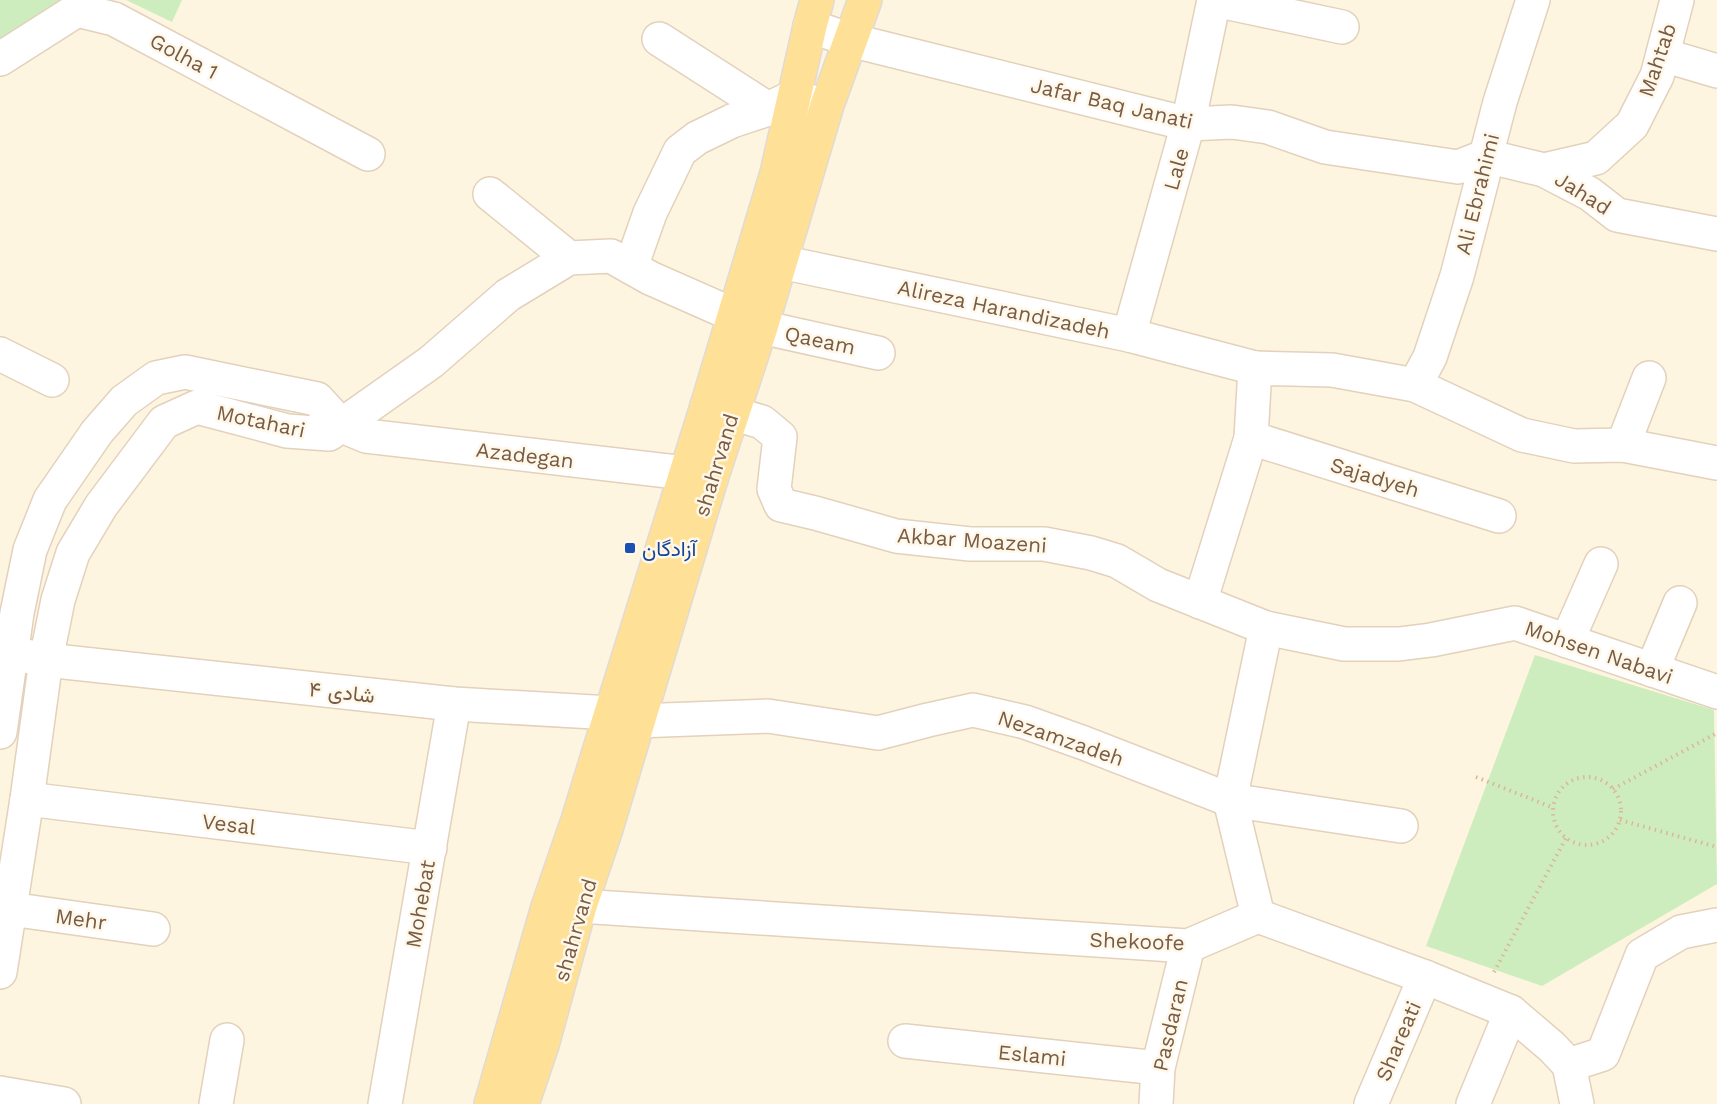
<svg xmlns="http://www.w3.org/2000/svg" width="1717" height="1104" font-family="'Work Sans',Vazirmatn,sans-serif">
	<rect width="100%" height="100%" fill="#fef5e0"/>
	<g fill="#ceedbe">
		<polygon points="0,0 72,0 0,41"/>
		<polygon points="126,0 182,0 172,22"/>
		<polygon points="1535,655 1714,710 1717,884 1542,986 1426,946"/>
	</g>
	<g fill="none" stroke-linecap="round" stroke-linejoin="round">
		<g stroke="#e3d1bc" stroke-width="36">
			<g id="minor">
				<polyline points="1215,0 1342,27"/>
				<polyline points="810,26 850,40 1188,124 1232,122 1268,127 1325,147 1458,167 1486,156 1544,170 1590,194 1617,215 1717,234"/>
				<polyline points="659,39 768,109"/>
				<polyline points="1663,55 1717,71"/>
				<polyline points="0,59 77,10 114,19 368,154"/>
				<polyline points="1544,170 1596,158 1632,125 1657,76 1677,0"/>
				<polyline points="490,194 569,258"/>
				<polyline points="754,254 781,262 1129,335 1255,368"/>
				<polyline points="631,267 650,213 680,151 697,138 732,121 768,109 793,97 817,103"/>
				<polyline points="1129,335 1188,124 1214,0"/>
				<polyline points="0,354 52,380"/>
				<polyline points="1415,385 1430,357 1457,276 1483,176 1486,156 1500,102 1533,0"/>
				<polyline points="707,406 762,422 780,437 774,489 781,505 815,513 896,536 970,544 1044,544 1091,553 1117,561 1158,585 1266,628 1344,644 1399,644 1431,640 1515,623 1717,692"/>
				<polyline points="1251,438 1499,516"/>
				<polyline points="1623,445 1649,378"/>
				<polyline points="1200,602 1251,438 1255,368 1332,370 1415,385 1522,435 1574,446 1623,445 1717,463"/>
				<polyline points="1567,641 1601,564"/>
				<polyline points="0,651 46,660 454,704 611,713 637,721 768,716 878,733 928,720 973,710 1025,722 1084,743 1230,800 1401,826"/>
				<polyline points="1652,670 1680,603"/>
				<polyline points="0,732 17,613 30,550 50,500 97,432 124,401 156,378 185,372 317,399 342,426 366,436 685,473 711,479"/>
				<polyline points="27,799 430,848"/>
				<polyline points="552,907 580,906 1188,946 1258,916 1425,977 1511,1012 1552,1047 1569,1065 1603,1054 1642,955 1681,932 1717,925"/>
				<polyline points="10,909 153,929"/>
				<polyline points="1258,916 1230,800 1266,628"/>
				<polyline points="0,972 27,799 46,660 58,600 73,553 101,506 164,422 197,407 287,431 329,434 431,362 508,295 569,258 611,256 650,278 761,327 878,353"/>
				<polyline points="905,1041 1158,1068"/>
				<polyline points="1569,1065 1577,1104"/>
				<polyline points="0,1093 64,1104"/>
				<polyline points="216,1104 227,1040"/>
				<polyline points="385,1104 454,704"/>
				<polyline points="1156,1104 1158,1068 1188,946"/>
				<polyline points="1371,1104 1425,977"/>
				<polyline points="1473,1104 1511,1012"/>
			</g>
		</g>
		<g stroke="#e1dbd6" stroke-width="36">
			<g id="major">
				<polyline points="491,1104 548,907 578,820 611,713 707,406 777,173 810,26 817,0"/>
				<polyline points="522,1104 542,1045 580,906 605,832 711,479 761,327 827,105 865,0"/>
			</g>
		</g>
		<g stroke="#dbb799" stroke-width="4" stroke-dasharray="1.5 4.5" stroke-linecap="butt">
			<polyline points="1476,777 1554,808"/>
			<circle cx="1587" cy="811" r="34"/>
			<polyline points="1613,789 1717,733"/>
			<polyline points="1620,820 1717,847"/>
			<polyline points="1494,972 1566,838"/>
		</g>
		<use href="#minor" stroke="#fff" stroke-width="33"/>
		<use href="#major" stroke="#ffe097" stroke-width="33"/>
	</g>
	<rect fill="#1a4fb4" stroke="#fff8e9" stroke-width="2" x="624" y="542" width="12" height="12" rx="3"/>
	<g text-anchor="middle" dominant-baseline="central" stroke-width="5" stroke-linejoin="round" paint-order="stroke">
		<g font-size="21" fill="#785b45" stroke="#fff8e9">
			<text transform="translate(184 56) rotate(28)">Golha 1</text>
			<text transform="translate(1657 60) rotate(-71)">Mahtab</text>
			<text transform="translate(1112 103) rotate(13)">Jafar Baq Janati</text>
			<text transform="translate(1176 169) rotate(-74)">Lale</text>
			<text transform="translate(1583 193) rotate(32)">Jahad</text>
			<text transform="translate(1477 194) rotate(-76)">Ali Ebrahimi</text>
			<text transform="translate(1004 309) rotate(12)">Alireza Harandizadeh</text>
			<text transform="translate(820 340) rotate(12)">Qaeam</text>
			<text transform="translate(261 421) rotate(12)">Motahari</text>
			<text transform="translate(525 455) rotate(7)">Azadegan</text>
			<text transform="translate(716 465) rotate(-73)">shahrvand</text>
			<text transform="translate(1375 477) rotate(17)">Sajadyeh</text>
			<text transform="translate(972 540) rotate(4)">Akbar Moazeni</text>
			<text transform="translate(1599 652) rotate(19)">Mohsen Nabavi</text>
			<text transform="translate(342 692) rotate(6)">شادی ۴</text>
			<text transform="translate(1061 738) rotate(19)">Nezamzadeh</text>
			<text transform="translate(229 824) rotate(7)">Vesal</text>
			<text transform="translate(420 904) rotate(-80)">Mohebat</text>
			<text transform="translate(81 919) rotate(8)">Mehr</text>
			<text transform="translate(575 930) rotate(-74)">shahrvand</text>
			<text transform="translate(1137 941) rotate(2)">Shekoofe</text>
			<text transform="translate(1170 1025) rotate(-77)">Pasdaran</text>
			<text transform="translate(1398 1041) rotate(-67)">Shareati</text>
			<text transform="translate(1032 1055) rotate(6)">Eslami</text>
		</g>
		<g font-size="21" fill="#164399" stroke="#fff8e9" text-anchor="start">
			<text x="642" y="548">آزادگان</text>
		</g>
	</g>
</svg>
